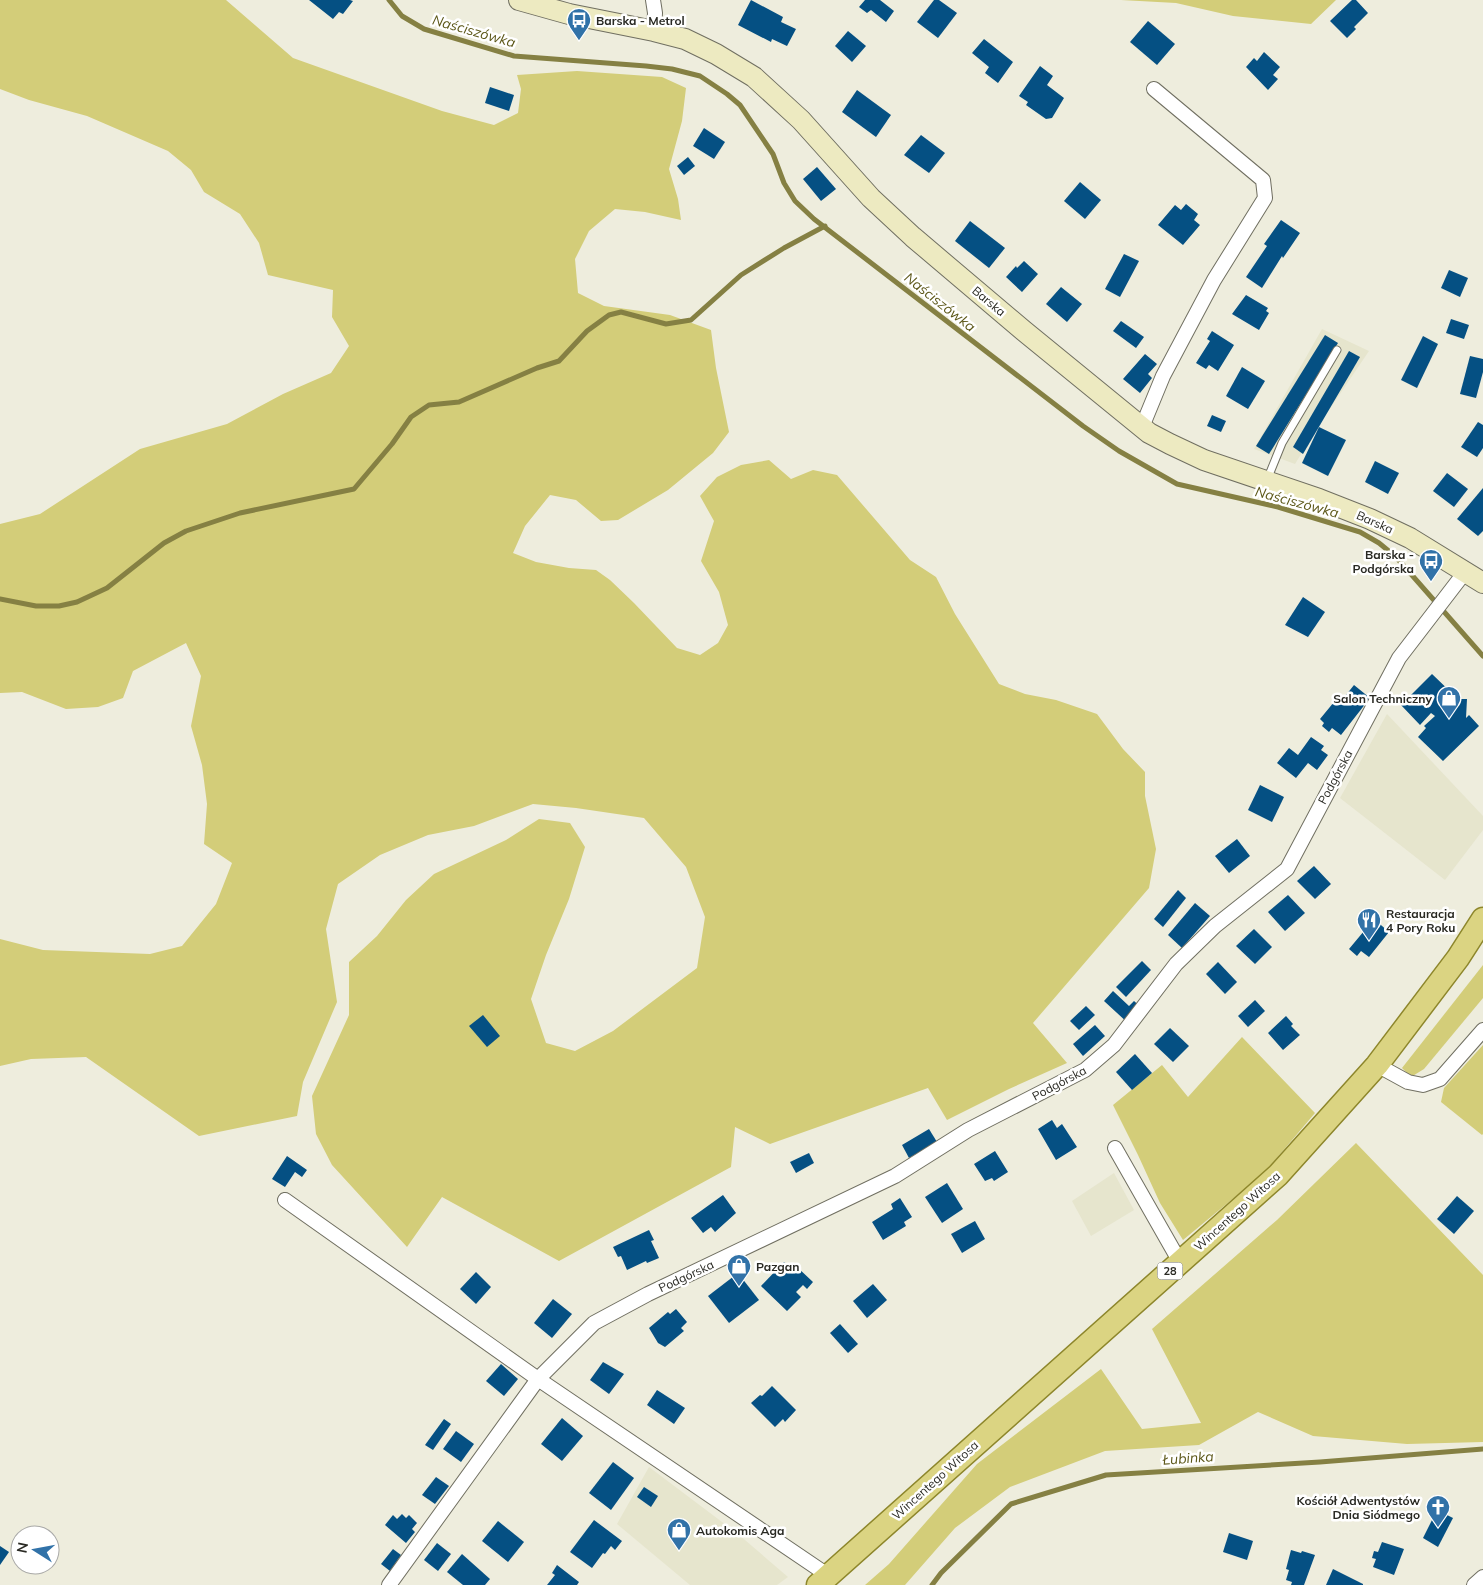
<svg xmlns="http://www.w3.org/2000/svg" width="1483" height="1585" font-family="Mulish,sans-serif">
	<rect width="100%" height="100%" fill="#eeeddd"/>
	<g fill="#e6e5cd">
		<polygon points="1322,329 1369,351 1321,422 1295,464 1254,449"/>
		<polygon points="1387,714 1483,816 1483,830 1445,880 1340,798"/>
		<polygon points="1114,1173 1134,1210 1091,1236 1072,1201"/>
		<polygon points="649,1467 738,1534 788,1577 777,1585 690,1585 617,1524"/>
	</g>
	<g fill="#d3cd79">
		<polygon points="0,0 226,0 293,58 442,111 494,125 518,113 521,89 517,75 577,71 662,77 686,88 682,121 669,169 678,199 681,220 645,212 615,209 589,231 575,259 578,293 604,306 670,315 711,330 716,368 729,432 713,453 668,490 618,520 601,521 576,500 550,495 525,526 513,553 536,562 569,568 596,570 610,580 634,603 677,648 700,655 718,643 728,625 719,592 701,561 714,521 700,496 717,477 741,465 769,460 791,479 813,470 837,475 910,560 936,577 955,614 999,684 1025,694 1056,700 1097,714 1123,749 1145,772 1145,796 1156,849 1149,888 1033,1023 1067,1063 1009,1089 947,1120 928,1088 770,1144 735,1127 731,1167 559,1261 442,1197 407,1247 332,1165 316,1134 312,1096 349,1015 349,962 377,936 406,900 434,874 506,840 539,819 570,823 585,847 569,899 546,955 531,999 546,1043 575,1051 613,1031 697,968 705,917 686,867 644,818 576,808 533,804 474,826 428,835 380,855 338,884 326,929 337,1002 303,1082 297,1116 199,1136 86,1057 31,1059 0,1066 0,939 43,950 150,954 182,946 216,904 232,863 204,844 207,804 202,765 191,726 201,676 186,643 133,671 123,698 98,707 66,709 22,692 0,693 0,524 40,514 140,449 227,424 283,394 331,373 349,346 332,317 333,290 268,275 259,243 240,214 204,192 191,170 168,151 87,116 29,100 0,89"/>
		<polygon points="1121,0 1336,0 1311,24 1233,16 1176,3"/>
		<polygon points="1483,965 1483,998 1424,1069 1411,1077 1402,1068"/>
		<polygon points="1242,1037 1315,1113 1264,1173 1183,1240 1160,1203 1138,1155 1113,1105 1162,1065 1188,1097"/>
		<polygon points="1483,1045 1483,1134 1482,1135 1441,1102 1444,1088"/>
		<polygon points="1356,1143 1483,1275 1483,1442 1407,1444 1313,1436 1258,1412 1199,1445 1105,1451 1010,1487 955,1528 905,1585 865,1585 889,1564 977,1464 1101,1369 1142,1429 1201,1423 1152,1329 1277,1220"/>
	</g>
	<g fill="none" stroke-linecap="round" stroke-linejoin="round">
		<g stroke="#858043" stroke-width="5">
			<polyline points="389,0 402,16 424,29 514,56 646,66 672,69 700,76 727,94 740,105 773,154 784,183 795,201 814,219 1083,426 1119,451 1177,484 1278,507 1360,532 1379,543 1396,557 1483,656"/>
			<polyline points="0,599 36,606 59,606 77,602 107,588 164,543 186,531 240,513 354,489 392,444 411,417 429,405 459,402 537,368 559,361 587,331 609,315 621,312 666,324 691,320 741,275 784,248 825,226"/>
			<polyline points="932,1585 941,1573 1011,1504 1106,1475 1320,1462 1483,1449"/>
		</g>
	</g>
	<g fill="#055083">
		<polygon points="309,0 350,0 353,1 343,14 339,12 333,19"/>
		<polygon points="751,0 783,17 781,22 796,29 787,46 772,39 771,42 738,25"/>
		<polygon points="865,0 880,0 894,11 886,22 871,10 867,13 859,7"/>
		<polygon points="934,0 939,0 957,13 938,38 917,22"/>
		<polygon points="1352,0 1356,0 1368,13 1354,27 1356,29 1347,38 1330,21"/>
		<polygon points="1148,21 1175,44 1157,65 1130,42"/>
		<polygon points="848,31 866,46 852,62 835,46"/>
		<polygon points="984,39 1013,62 998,83 985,73 989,67 972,53"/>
		<polygon points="1264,52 1280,67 1273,75 1278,79 1268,90 1246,67 1254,58 1257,61"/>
		<polygon points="1040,66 1053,76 1047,85 1064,98 1052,118 1046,119 1026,105 1028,102 1019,96"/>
		<polygon points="490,87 514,95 509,111 485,103"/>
		<polygon points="857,90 891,115 876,137 842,112"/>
		<polygon points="704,128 725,142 714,159 693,146"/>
		<polygon points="921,135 945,153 929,173 904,155"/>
		<polygon points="688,157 695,166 684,175 677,166"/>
		<polygon points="817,167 836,189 821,201 803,179"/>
		<polygon points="1080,182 1101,200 1085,219 1064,201"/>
		<polygon points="1186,204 1198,214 1194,220 1200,225 1183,245 1158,225 1175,205 1181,210"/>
		<polygon points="1281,220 1300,233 1283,258 1282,256 1262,288 1246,277 1267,246 1264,244"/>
		<polygon points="970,221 1005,248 989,268 955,241"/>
		<polygon points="1124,254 1139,261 1120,297 1105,289"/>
		<polygon points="1024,261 1038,274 1022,292 1006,277 1016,266 1017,268"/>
		<polygon points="1449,270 1468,278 1460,297 1441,288"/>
		<polygon points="1061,287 1082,304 1067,322 1046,304"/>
		<polygon points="1246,295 1268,308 1266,311 1269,313 1259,330 1232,314"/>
		<polygon points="1451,319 1469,325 1464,339 1446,333"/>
		<polygon points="1121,321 1144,337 1136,348 1113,331"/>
		<polygon points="1212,331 1234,345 1218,371 1209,365 1206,369 1196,363 1210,341 1207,339"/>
		<polygon points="1325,335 1338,343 1269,454 1256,446"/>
		<polygon points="1423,336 1438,344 1417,388 1401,380"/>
		<polygon points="1349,351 1360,357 1303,454 1293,447"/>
		<polygon points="1145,354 1157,364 1148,374 1152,378 1140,393 1123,379"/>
		<polygon points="1470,356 1483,359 1483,372 1476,398 1460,394"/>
		<polygon points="1242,367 1265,381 1248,409 1226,396"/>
		<polygon points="1212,415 1226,421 1221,432 1207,426"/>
		<polygon points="1478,422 1483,425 1483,448 1477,457 1461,447"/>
		<polygon points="1319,427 1346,440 1328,476 1302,463"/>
		<polygon points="1375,461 1399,473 1388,494 1365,482"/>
		<polygon points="1447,473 1468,489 1454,507 1433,491"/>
		<polygon points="1483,488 1483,531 1478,536 1457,519"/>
		<polygon points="1303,597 1325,612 1308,637 1285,625"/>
		<polygon points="1432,674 1458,699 1467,699 1466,718 1469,715 1479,726 1443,761 1418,737 1426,728 1424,726 1435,716 1431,713 1420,725 1401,705"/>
		<polygon points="1354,685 1370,698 1341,735 1332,728 1329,732 1322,726 1324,723 1320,719 1334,702 1338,705"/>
		<polygon points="1311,737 1324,746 1321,750 1328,755 1317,770 1308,763 1296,778 1277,763 1289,748 1298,755"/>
		<polygon points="1260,785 1284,797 1272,822 1248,810"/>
		<polygon points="1237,839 1250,856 1229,873 1215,856"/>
		<polygon points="1314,866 1331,884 1315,899 1297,881"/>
		<polygon points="1178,890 1186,898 1163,927 1154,919"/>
		<polygon points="1288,895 1305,913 1285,931 1268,912"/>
		<polygon points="1195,903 1210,916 1182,948 1168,935"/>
		<polygon points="1374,919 1389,932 1369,957 1361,951 1357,956 1349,949"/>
		<polygon points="1254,929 1272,947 1255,964 1236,946"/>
		<polygon points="1142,961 1151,970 1126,997 1116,987"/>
		<polygon points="1218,962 1237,982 1225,994 1206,974"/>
		<polygon points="1113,991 1129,1006 1134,1001 1143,1009 1129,1024 1104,1001"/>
		<polygon points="1255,1000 1265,1011 1248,1027 1238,1016"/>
		<polygon points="1086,1006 1095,1015 1079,1030 1070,1021"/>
		<polygon points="483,1015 500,1036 487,1047 469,1026"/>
		<polygon points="1286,1016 1293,1024 1291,1026 1300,1035 1283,1050 1268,1033"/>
		<polygon points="1095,1025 1105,1036 1083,1056 1073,1044"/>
		<polygon points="1170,1028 1189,1046 1173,1062 1154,1044"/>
		<polygon points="1135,1054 1152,1073 1132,1090 1116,1072"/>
		<polygon points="1052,1120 1057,1128 1062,1124 1077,1147 1056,1160 1038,1129"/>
		<polygon points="929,1129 937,1142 909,1158 902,1145"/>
		<polygon points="995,1151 1008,1172 994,1181 992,1178 985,1181 974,1164"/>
		<polygon points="809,1153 814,1163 796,1173 790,1162"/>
		<polygon points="287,1156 307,1170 302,1177 295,1172 285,1187 272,1179"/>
		<polygon points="947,1183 963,1209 942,1223 925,1197"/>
		<polygon points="723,1195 736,1213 715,1232 711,1227 703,1233 691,1218"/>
		<polygon points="1457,1196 1474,1211 1454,1234 1437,1219"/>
		<polygon points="900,1198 912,1217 904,1222 906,1226 883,1240 872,1222 893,1209 891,1204"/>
		<polygon points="975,1221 985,1239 962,1253 951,1234"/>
		<polygon points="649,1230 654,1240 651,1241 659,1258 647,1263 646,1261 627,1270 621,1256 618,1257 613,1247"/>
		<polygon points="784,1262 792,1269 796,1266 813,1282 807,1289 803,1285 796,1292 801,1297 787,1311 761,1286"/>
		<polygon points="476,1272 491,1287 476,1304 460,1289"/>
		<polygon points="738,1273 759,1300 729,1323 708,1296"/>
		<polygon points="873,1284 887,1300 867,1318 853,1301"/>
		<polygon points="553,1299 572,1314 552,1338 534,1323"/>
		<polygon points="676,1309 687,1322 681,1328 684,1331 665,1347 658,1343 649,1328 668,1312 670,1314"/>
		<polygon points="840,1324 858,1344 848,1353 830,1333"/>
		<polygon points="603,1362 624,1374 609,1394 590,1380"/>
		<polygon points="501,1364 518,1379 504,1396 486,1381"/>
		<polygon points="772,1386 796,1410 785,1422 783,1419 775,1427 751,1403 760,1395 762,1396"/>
		<polygon points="657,1390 685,1408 674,1424 647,1405"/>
		<polygon points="562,1418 583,1436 562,1461 541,1444"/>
		<polygon points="444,1419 451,1424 433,1450 425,1445"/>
		<polygon points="456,1431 474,1444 461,1462 443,1449"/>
		<polygon points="613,1462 634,1478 611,1510 589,1493"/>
		<polygon points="436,1477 449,1486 435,1504 422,1495"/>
		<polygon points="644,1487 658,1496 651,1507 637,1497"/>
		<polygon points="1437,1510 1453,1518 1438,1547 1423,1538"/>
		<polygon points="402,1514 406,1518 409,1515 417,1523 412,1529 415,1532 406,1543 385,1525 393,1515 397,1519"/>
		<polygon points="594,1520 622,1541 615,1550 611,1546 605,1554 603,1553 592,1568 570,1552"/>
		<polygon points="498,1521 524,1542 508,1562 482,1541"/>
		<polygon points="1229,1533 1253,1541 1247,1560 1223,1552"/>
		<polygon points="1382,1542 1404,1549 1394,1575 1373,1567 1376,1559 1372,1558 1374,1551 1378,1552"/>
		<polygon points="437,1543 451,1554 438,1571 424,1560"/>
		<polygon points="0,1546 9,1552 0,1565"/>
		<polygon points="393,1549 401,1555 390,1571 381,1564"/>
		<polygon points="1291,1550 1301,1553 1302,1551 1315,1555 1304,1585 1291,1585 1292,1582 1286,1580 1289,1570 1286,1569"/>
		<polygon points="462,1554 490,1579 485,1585 463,1585 447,1572"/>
		<polygon points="557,1565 579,1582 577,1585 547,1585 555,1575 552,1573"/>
		<polygon points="1333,1569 1363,1584 1363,1585 1326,1585"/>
	</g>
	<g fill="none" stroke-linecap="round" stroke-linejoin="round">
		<g stroke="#706f61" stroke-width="9">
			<polyline id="lane" points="1267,480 1282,443 1337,350"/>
		</g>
		<g stroke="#706f61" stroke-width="16">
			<g id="street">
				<polyline points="653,0 655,13 654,31"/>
				<polyline points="1142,427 1163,376 1214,280 1265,198 1263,180 1154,89"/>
				<polyline points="1377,1065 1408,1082 1423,1085 1440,1079 1483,1030"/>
				<polyline points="1115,1148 1180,1262"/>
				<polyline points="285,1200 538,1379 829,1576"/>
				<polyline points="389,1585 538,1379 594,1323 648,1294 895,1176 968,1130 1085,1070 1114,1045 1176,964 1215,926 1287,869 1399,658 1465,572"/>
				<polyline points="1474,1585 1483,1577"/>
			</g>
		</g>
		<g stroke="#706f61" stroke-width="22">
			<polyline id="secondary" points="519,0 569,14 654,31 685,39 716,54 754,77 801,120 871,198 913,237 1024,331 1149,433 1170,444 1204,460 1319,499 1370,519 1410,538 1483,583"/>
		</g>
		<g stroke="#8d862b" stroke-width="25">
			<polyline id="primary" points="818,1585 1278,1175 1377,1065 1458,958 1483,919"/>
		</g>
		<use href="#lane" stroke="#fff" stroke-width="7"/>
		<use href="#street" stroke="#fff" stroke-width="14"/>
		<use href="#secondary" stroke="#edeac1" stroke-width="20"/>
		<use href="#primary" stroke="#dbd482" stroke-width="22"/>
	</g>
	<defs>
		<g id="bus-pin" transform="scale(1.25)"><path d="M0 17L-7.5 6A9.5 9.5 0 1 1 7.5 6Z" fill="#3172a8" stroke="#fff"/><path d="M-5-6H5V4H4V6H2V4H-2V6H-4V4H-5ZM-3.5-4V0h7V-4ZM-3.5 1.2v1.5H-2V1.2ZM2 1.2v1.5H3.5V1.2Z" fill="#fff"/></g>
		<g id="shop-pin" transform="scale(1.25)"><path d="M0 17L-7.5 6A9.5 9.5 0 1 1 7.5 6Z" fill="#3172a8" stroke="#fff"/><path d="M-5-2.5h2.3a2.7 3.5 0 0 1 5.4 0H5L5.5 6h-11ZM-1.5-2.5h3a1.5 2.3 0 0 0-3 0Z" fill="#fff"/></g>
		<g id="restaurant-pin" transform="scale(1.25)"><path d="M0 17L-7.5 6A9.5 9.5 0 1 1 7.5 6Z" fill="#3172a8" stroke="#fff"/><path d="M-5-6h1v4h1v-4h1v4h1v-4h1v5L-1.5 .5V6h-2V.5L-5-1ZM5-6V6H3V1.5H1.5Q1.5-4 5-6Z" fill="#fff"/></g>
		<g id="church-pin" transform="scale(1.25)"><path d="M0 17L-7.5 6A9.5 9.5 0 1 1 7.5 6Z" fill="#3172a8" stroke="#fff"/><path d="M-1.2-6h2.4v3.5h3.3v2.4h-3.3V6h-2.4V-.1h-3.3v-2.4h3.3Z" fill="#fff"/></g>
	</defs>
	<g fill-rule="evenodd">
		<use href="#bus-pin" x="579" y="20"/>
		<use href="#bus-pin" x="1431" y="561"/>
		<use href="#shop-pin" x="1449" y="698"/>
		<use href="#restaurant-pin" x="1369" y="920"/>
		<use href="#shop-pin" x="739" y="1266"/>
		<use href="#church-pin" x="1438" y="1507"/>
		<use href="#shop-pin" x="679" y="1530"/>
	</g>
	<g text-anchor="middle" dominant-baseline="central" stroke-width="5" stroke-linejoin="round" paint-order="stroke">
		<rect fill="#fff" stroke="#696965" stroke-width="1" x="1157.5" y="1262.5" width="25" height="17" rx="4"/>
		<g font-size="11" font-weight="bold" fill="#292923">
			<text x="1170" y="1271">28</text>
		</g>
		<g font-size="12" font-weight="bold" fill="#292923" stroke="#fff" text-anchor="start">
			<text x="596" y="20">Barska - Metrol</text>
			<text x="1414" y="554" text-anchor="end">Barska -<tspan x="1414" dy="14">Podgórska</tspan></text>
			<text x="1432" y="698" text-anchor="end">Salon Techniczny</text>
			<text x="1386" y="913">Restauracja<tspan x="1386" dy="14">4 Pory Roku</tspan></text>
			<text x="756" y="1266">Pazgan</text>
			<text x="1420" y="1500" text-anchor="end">Kościół Adwentystów<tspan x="1420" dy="14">Dnia Siódmego</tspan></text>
			<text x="696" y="1530">Autokomis Aga</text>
		</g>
		<g font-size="12" fill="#292923" stroke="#fff">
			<text transform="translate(989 301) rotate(40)">Barska</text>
			<text transform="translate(1375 522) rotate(24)">Barska</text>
			<text transform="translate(1335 777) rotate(-62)">Podgórska</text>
			<text transform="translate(1059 1083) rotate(-28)">Podgórska</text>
			<text transform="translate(1237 1211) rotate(-42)">Wincentego Witosa</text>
			<text transform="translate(686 1276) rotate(-25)">Podgórska</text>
			<text transform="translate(935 1480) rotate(-42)">Wincentego Witosa</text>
		</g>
		<g font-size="14" font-style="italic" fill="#5c5718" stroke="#fff">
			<text transform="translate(474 31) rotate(16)">Naściszówka</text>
			<text transform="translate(940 302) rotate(38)">Naściszówka</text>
			<text transform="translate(1297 502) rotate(15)">Naściszówka</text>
			<text transform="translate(1188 1458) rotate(-4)">Łubinka</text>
		</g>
	</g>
	<g transform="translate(35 1550) rotate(281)"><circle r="24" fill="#ffffff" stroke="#a9a9a7"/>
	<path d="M0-4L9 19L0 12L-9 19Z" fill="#3172a8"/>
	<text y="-8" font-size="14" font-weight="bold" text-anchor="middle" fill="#292923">N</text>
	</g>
</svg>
